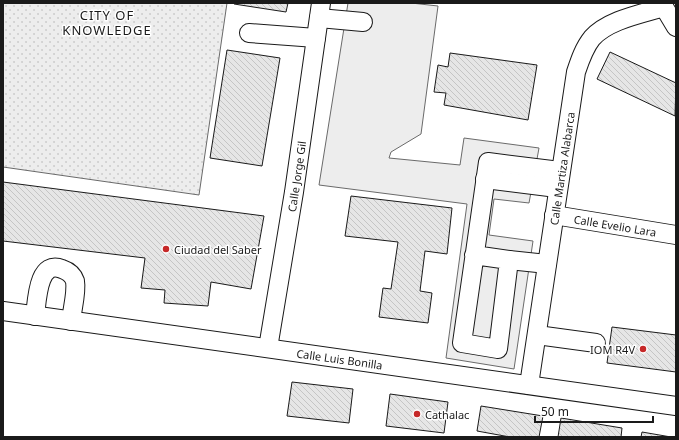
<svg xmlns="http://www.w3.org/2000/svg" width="679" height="440" font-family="'Noto Sans',sans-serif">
	<defs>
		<pattern id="grass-dots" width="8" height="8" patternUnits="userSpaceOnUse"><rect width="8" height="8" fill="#ededed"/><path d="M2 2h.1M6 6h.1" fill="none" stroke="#cbcbcb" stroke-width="1.8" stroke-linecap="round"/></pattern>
		<pattern id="building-back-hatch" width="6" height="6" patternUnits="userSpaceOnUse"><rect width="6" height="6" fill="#e6e6e6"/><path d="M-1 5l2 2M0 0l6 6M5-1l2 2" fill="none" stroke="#c5c5c5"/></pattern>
	</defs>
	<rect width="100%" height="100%" fill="#fff"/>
	<polygon fill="url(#grass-dots)" stroke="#6a6a6a" points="3,3 227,3 199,195 3,167"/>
	<polygon fill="#ededed" stroke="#6a6a6a" points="348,3 411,3 438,6 421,134 391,152 389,158 460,165 464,138 539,148 529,203 494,199 489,235 533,241 514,369 446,358 467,204 319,185"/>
	<g fill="url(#building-back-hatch)" stroke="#1a1a1a">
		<polygon points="234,3 288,3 286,12 234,4"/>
		<polygon points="227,50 280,58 262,166 210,158"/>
		<polygon points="610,52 676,83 675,116 597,79"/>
		<polygon points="450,53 537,65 528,120 444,105 446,93 434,92 438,65 448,67"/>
		<polygon points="3,182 264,216 251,289 211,282 208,306 164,303 165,290 141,288 145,258 3,241"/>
		<polygon points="351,196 452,208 447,254 425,251 420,291 432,293 428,323 379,317 383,288 391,289 398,242 345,236"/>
		<polygon points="612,327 676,335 676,372 607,363"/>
		<polygon points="292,382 353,389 349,423 287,416"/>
		<polygon points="390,394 448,402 444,433 386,426"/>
		<polygon points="481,406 543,416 539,437 510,437 477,431"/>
		<polygon points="561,418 622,428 621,437 558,437"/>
		<polygon points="642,432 671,437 641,437"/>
	</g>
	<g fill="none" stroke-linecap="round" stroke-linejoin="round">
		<g stroke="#1a1a1a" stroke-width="20">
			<g id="minor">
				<polyline points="663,3 664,7 676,27"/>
				<polyline points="319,18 363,22"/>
				<polyline points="249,33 316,38"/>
				<polyline points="485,179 557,188"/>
				<path id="s1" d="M 554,215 L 676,235"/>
				<polyline points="474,255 509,260 498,349 462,343 488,162 560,171"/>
				<polyline points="509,260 547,264"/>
				<path id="s2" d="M 3,311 L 676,406"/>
				<path d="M 35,316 C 37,300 38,259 62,269 C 68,271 73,275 75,281 C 77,292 72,310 71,321"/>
				<polyline points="537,335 596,343"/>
				<path id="s3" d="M 268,348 L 294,192 L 321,3"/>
				<path id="s4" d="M 529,385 L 576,72 C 580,60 584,48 592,38 C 608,20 641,14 664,7"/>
			</g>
		</g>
		<use href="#minor" stroke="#fff" stroke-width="18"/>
	</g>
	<g fill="#c62828" stroke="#fff" stroke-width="1.5">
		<circle cx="166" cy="249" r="4"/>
		<circle cx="643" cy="349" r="4"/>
		<circle cx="417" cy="414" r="4"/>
	</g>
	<g text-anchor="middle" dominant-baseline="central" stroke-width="3" stroke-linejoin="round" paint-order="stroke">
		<g font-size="11" fill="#1a1a1a" stroke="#fff">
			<text stroke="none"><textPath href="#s4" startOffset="219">Calle Martiza Alabarca</textPath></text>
			<text stroke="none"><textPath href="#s3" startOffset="174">Calle Jorge Gil</textPath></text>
			<text stroke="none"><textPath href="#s1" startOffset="62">Calle Evelio Lara</textPath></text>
			<text stroke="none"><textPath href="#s2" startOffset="340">Calle Luis Bonilla</textPath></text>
		</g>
		<g font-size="11" fill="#1a1a1a" stroke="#fff" text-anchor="start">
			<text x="174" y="249">Ciudad del Saber</text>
			<text x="635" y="349" text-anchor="end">IOM R4V</text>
			<text x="425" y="414">Cathalac</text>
		</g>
		<g font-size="13" letter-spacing="1" fill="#1a1a1a" stroke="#fff">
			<text x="107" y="15">CITY OF<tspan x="107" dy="15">KNOWLEDGE</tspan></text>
		</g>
	</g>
	<rect width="679" height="440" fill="none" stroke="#1a1a1a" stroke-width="8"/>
	<path d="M535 416v6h118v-6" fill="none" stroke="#1a1a1a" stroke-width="2"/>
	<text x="541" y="416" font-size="12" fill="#1a1a1a" stroke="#ffffff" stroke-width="3" paint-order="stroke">50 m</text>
</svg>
